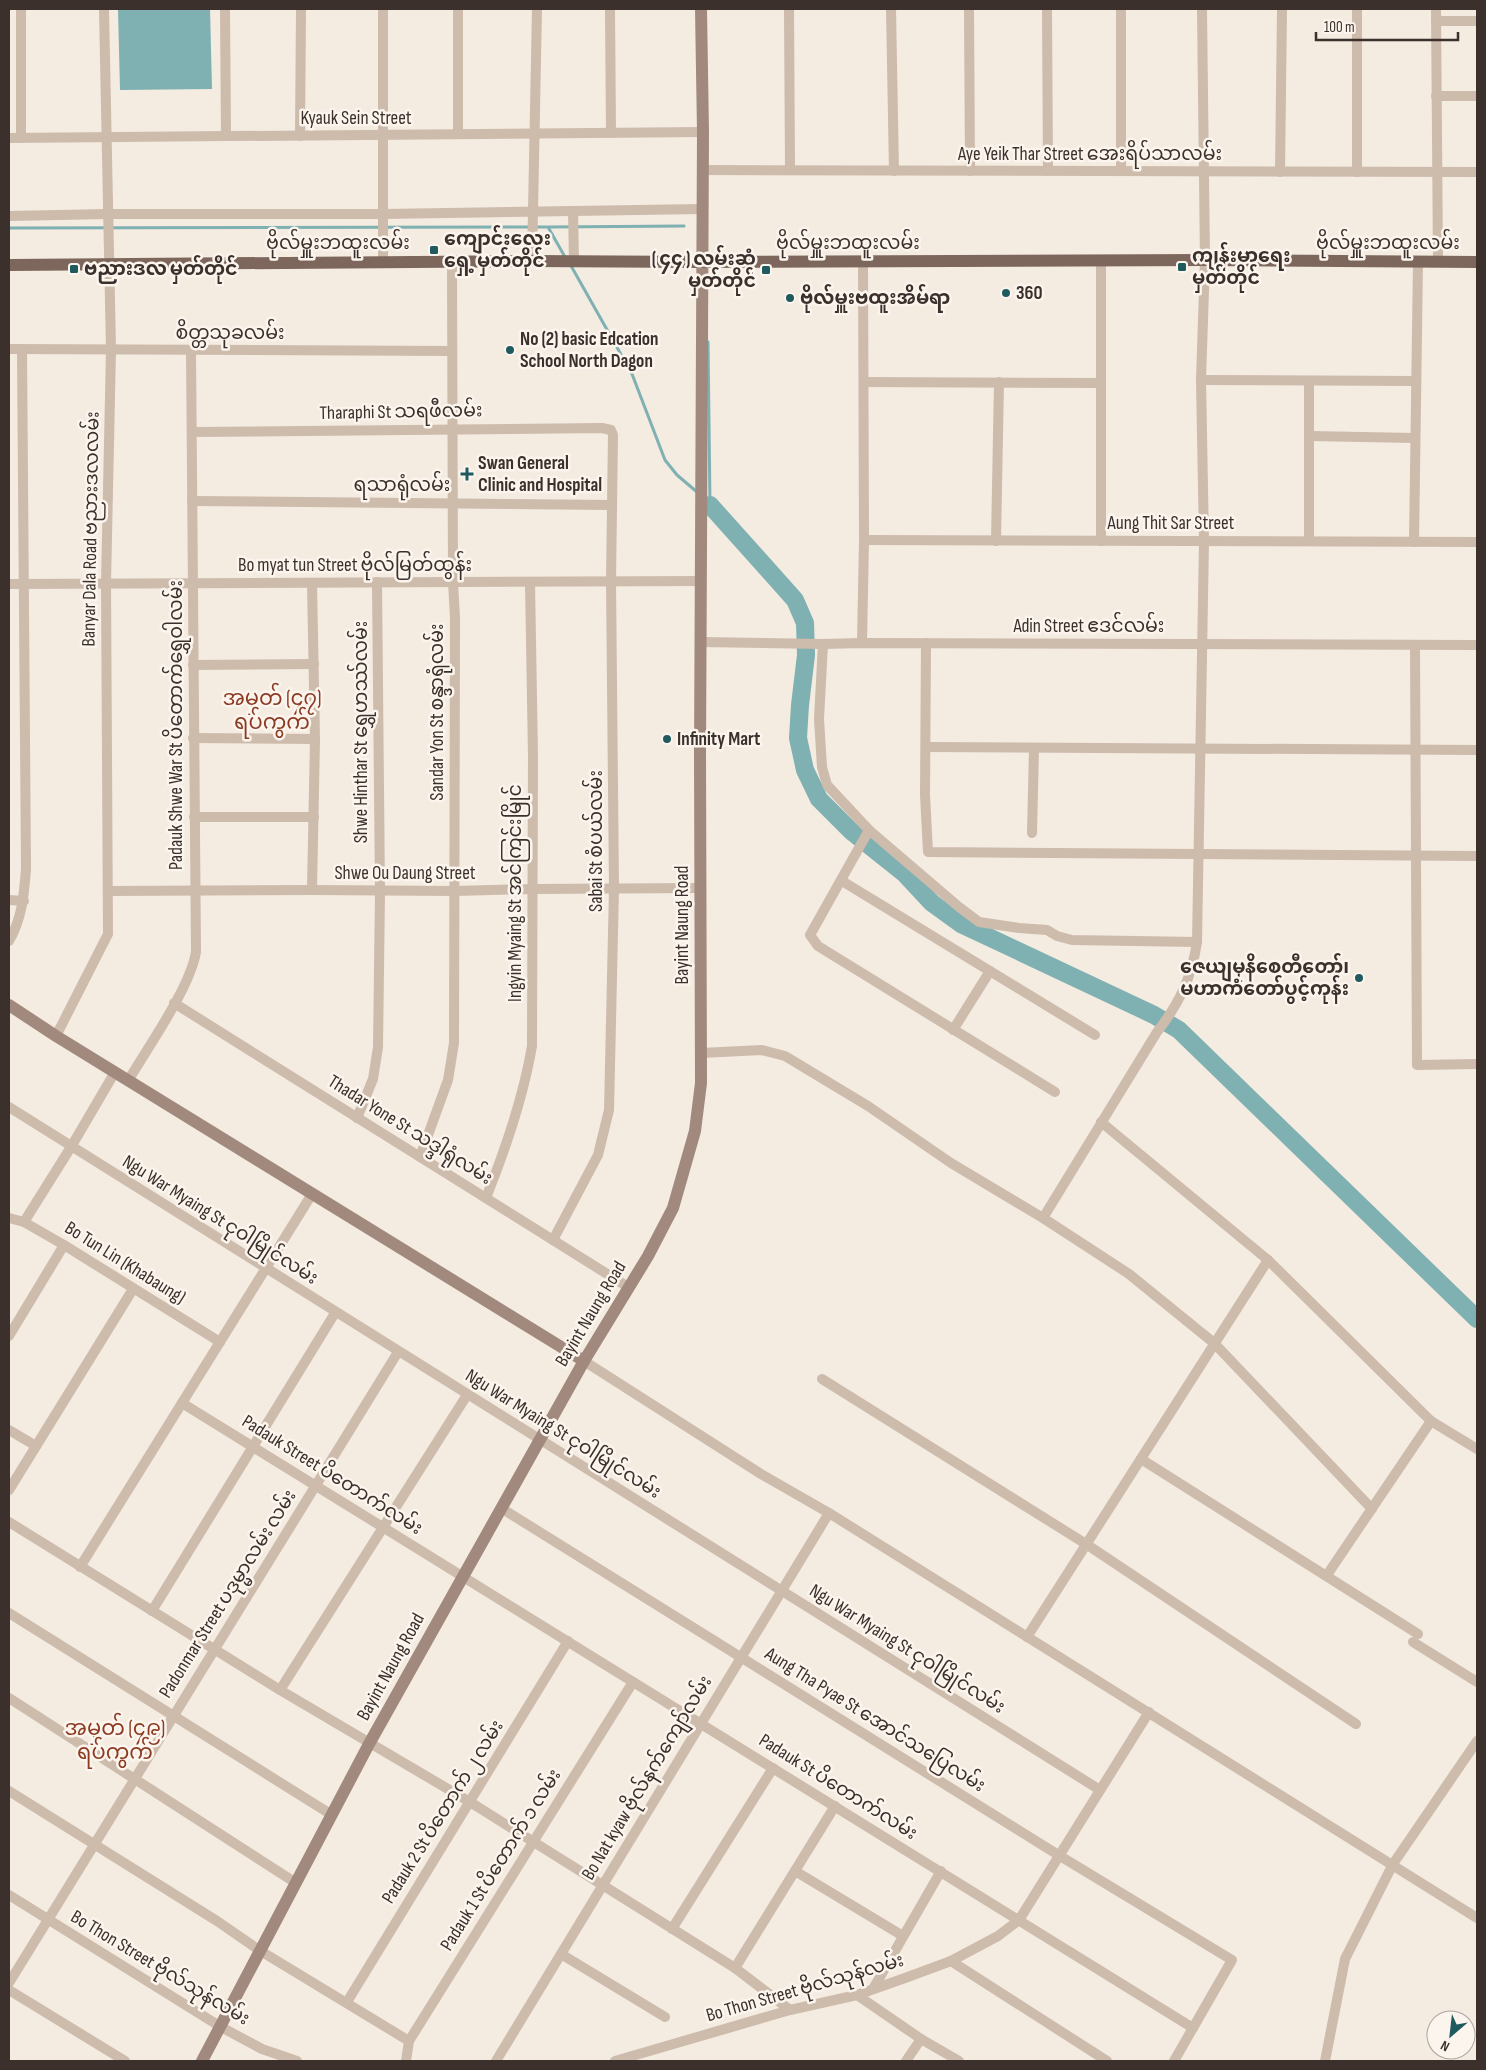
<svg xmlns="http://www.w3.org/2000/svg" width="1486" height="2070" font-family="'Sofia Sans Condensed','Noto Sans Myanmar',sans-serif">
	<rect width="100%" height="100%" fill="#f4ebe1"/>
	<polygon fill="#7fb0b2" points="118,9 210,9 212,89 120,90"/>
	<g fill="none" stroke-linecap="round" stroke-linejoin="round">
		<g stroke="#7fb0b2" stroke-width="3">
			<polyline points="549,227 684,226"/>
			<polyline points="9,228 548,227 565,257"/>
			<polyline points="570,264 632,374 665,460 677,475 697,492"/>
			<polyline points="708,342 710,505"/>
		</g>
		<polyline stroke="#7fb0b2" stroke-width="18" points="710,505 795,600 805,623 806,655 800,705 798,738 805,770 819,799 851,831 905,874 932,903 961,924 1154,1015 1179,1030 1477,1319"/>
		<g stroke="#cdbbac" stroke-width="10">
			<polyline points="21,9 21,138"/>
			<polyline points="225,9 226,136"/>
			<polyline points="383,9 383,262"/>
			<polyline points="458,9 458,134"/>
			<polyline points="610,9 611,133"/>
			<polyline points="789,9 790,170"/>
			<polyline points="891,9 894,171"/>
			<polyline points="969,9 970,171"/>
			<polyline points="1047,9 1048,171"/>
			<polyline points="1121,9 1121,171"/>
			<polyline points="1357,9 1357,172"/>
			<polyline points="1436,9 1438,262"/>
			<polyline points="1436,21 1477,21"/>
			<polyline points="1436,96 1477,96"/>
			<polyline points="300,136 301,9"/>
			<polyline points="9,138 703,132"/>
			<polyline points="702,170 1477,172"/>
			<polyline points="1280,172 1282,9"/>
			<polyline points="573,211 574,261"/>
			<polyline points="9,216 107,214 383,214 702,209"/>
			<polyline points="532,261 537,9"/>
			<polyline points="9,349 452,351"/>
			<polyline points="1201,380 1416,381"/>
			<polyline points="864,382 1101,383"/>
			<polyline points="192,432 602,428 611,430 613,435 611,581 614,889 609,1110 598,1155 553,1240"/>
			<polyline points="1309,436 1415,438"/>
			<polyline points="192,501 611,505"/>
			<polyline points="864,540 1477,542"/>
			<polyline points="996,541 999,382"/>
			<polyline points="1101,541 1101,260"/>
			<polyline points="1309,541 1309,381"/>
			<polyline points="1414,542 1418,262"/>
			<polyline points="312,583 315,739 312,890"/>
			<polyline points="9,584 701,581"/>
			<polyline points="701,642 823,644 862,643 1477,645"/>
			<polyline points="862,643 864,540 863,261"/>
			<polyline points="926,643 925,795 928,852 1477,856"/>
			<polyline points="823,644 819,719 822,767 827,785 869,830 959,907 979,922 1019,928 1047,930 1057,936 1072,940 1197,942"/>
			<polyline points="1415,645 1417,1065 1477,1064"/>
			<polyline points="193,665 314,664"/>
			<polyline points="193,738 315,739"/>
			<polyline points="926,747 1477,750"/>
			<polyline points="194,817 314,817"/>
			<polyline points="869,830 810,935 818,946 1055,1092"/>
			<polyline points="1032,833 1034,748"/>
			<polyline points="842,881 1095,1035"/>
			<polyline points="109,891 312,890 455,891 533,889 700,888"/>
			<polyline points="9,900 24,901"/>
			<path d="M 9,941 C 22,919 24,895 26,869 L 22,350"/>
			<polyline points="174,1003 628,1287"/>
			<polyline points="953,1030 990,971"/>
			<polyline points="56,1036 108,934 106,583 111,350 104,9"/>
			<polyline points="701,1053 762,1050 785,1056 868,1106 951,1163 1043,1218 1129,1274 1214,1343 1372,1509"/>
			<path d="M 128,1081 C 148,1047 190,988 196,952 L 191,351"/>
			<polyline points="9,1107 1100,1790"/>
			<polyline points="357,1118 373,1079 378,1047 380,892 377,582"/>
			<polyline points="1101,1122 1268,1260 1431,1421 1477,1449"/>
			<polyline points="420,1157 448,1080 454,1043 455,618 453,582 452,262"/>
			<path d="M 486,1198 C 506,1148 523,1099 532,1046 L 533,757 L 530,582"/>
			<polyline points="9,1218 24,1222 64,1245 220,1342"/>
			<path d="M 1043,1218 L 1157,1032 C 1179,1004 1192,977 1197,942 L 1204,541 L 1201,380 L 1205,260 L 1202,9"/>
			<polyline points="24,1222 71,1147 115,1072"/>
			<polyline points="9,1336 64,1245"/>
			<polyline points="584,1361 761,1474 829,1513 1477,1918"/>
			<polyline points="822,1379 1086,1544 1356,1724"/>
			<polyline points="182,1403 1193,2028"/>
			<polyline points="9,1430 36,1446"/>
			<polyline points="1141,1459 1418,1634"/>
			<polyline points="9,1490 133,1289"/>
			<polyline points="501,1508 1060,1856 1232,1960 1174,2061"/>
			<polyline points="9,1522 280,1690 470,1802 735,1968 790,2010"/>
			<polyline points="80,1567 312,1194"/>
			<polyline points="1327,1575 1431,1421"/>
			<polyline points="152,1611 335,1313"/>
			<polyline points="9,1613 332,1815"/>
			<polyline points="1027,1637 1268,1260"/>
			<polyline points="1413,1642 1477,1682"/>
			<polyline points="280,1690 467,1395"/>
			<polyline points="9,1698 296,1883"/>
			<polyline points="9,1791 217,1921 259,1950 409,2041"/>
			<polyline points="795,1871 903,1936"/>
			<polyline points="9,1895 221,2027 262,2049 297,2061"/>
			<polyline points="672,1929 773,1768"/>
			<polyline points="561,1954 665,2017"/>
			<polyline points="951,1961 1107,2061"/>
			<polyline points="735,1968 835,1806"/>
			<polyline points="9,1983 398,1352"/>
			<polyline points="873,1989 941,1871"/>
			<polyline points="9,1990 125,2061"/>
			<polyline points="857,1995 921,2039 959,2061"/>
			<polyline points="347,2002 568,1641"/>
			<polyline points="406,2061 409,2041 633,1682"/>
			<polyline points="496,2061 829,1513"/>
			<polyline points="615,2061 790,2010 857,1995 905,1978 951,1961 998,1936 1019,1920 1149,1712"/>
			<polyline points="906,2061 921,2039"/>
			<polyline points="1325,2061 1345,1959 1393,1864 1477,1741"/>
		</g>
		<g stroke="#a18a7d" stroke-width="12">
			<polyline points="9,1005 56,1036 584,1361"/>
			<polyline points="202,2061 369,1744 584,1361 648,1256 673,1208 695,1131 701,1083 700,753 703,132 701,9"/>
		</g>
		<polyline stroke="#7d675c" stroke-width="12" points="9,265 532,261 701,262 1205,260 1477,262"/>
	</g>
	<g fill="#1f5a5e" stroke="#fbf5ee" stroke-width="2">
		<rect x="429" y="245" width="10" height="10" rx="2.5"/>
		<rect x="1177" y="262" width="10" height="10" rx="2.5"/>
		<rect x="69" y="264" width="10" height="10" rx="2.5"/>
		<rect x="761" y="265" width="10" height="10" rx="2.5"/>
		<circle cx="1006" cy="293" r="5"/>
		<circle cx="790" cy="298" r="5"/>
		<circle cx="510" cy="350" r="5"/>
		<path d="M464.5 466.5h5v5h5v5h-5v5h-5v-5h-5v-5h5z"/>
		<circle cx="667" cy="739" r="5"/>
		<circle cx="1359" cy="978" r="5"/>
	</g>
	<g text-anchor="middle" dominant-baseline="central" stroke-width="5" stroke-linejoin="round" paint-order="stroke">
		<g font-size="19" fill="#3b302b" stroke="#fbf5ee">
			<text x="356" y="118">Kyauk Sein Street</text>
			<text x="1090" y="154">Aye Yeik Thar Street အေးရိပ်သာလမ်း</text>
			<text x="338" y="243">ဗိုလ်မှူးဘထူးလမ်း</text>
			<text x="848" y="243">ဗိုလ်မှူးဘထူးလမ်း</text>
			<text x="1388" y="243">ဗိုလ်မှူးဘထူးလမ်း</text>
			<text x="230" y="333">စိတ္တသုခလမ်း</text>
			<text transform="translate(401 412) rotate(-1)">Tharaphi St သရဖီလမ်း</text>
			<text x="402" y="485">ရသာရုံလမ်း</text>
			<text x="1171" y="523">Aung Thit Sar Street</text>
			<text transform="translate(91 529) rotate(-89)">Banyar Dala Road ဗညားဒလလမ်း</text>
			<text x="355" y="565">Bo myat tun Street ဗိုလ်မြတ်ထွန်း</text>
			<text x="1089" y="626">Adin Street ဧဒင်လမ်း</text>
			<text transform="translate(437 712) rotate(-90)">Sandar Yon St စန္ဒာရုံလမ်း</text>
			<text transform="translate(176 725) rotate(-90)">Padauk Shwe War St ပိတောက်ရွှေဝါလမ်း</text>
			<text transform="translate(361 732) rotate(-90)">Shwe Hinthar St ရွှေဟဿ်လမ်း</text>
			<text transform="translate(596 841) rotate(-90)">Sabai St စံပယ်လမ်း</text>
			<text x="405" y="873">Shwe Ou Daung Street</text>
			<text transform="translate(515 893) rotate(-90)">Ingyin Myaing St အင်ကြင်းမြိုင်</text>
			<text transform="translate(682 925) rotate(-90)">Bayint Naung Road</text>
			<text transform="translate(410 1130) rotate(32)">Thadar Yone St သဒ္ဒါရုံလမ်း</text>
			<text transform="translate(220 1220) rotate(32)">Ngu War Myaing St ငုဝါမြိုင်လမ်း</text>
			<text transform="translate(125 1263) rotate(32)">Bo Tun Lin (Khabaung)</text>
			<text transform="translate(591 1314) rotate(-59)">Bayint Naung Road</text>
			<text transform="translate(563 1434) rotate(32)">Ngu War Myaing St ငုဝါမြိုင်လမ်း</text>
			<text transform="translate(332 1475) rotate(32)">Padauk Street ပိတောက်လမ်း</text>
			<text transform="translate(228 1594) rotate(-58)">Padonmar Street ပဒုမ္မာလမ်း လမ်း</text>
			<text transform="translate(907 1649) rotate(32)">Ngu War Myaing St ငုဝါမြိုင်လမ်း</text>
			<text transform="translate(391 1667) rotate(-61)">Bayint Naung Road</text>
			<text transform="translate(875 1720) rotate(32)">Aung Tha Pyae St အောင်သပြေလမ်း</text>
			<text transform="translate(647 1778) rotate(-59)">Bo Nat kyaw ဗိုလ်နက်ကျော်လမ်း</text>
			<text transform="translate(838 1787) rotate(32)">Padauk St ပိတောက်လမ်း</text>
			<text transform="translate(443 1812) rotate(-58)">Padauk 2 St ပိတောက် ၂ လမ်း</text>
			<text transform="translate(501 1860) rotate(-58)">Padauk 1 St ပိတောက် ၁ လမ်း</text>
			<text transform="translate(160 1968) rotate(31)">Bo Thon Street ဗိုလ်သုန်လမ်း</text>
			<text transform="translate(805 1988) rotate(-16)">Bo Thon Street ဗိုလ်သုန်လမ်း</text>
		</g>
		<g font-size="19" font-weight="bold" fill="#3b302b" stroke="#fbf5ee" text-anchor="start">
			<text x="444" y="239">ကျောင်းလေး<tspan x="444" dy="22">ရှေ့ မှတ်တိုင်</tspan></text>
			<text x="1192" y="256">ကျန်းမာရေး<tspan x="1192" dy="22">မှတ်တိုင်</tspan></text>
			<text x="756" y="259" text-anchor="end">( ၄၄ ) လမ်းဆုံ<tspan x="756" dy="22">မှတ်တိုင်</tspan></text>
			<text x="84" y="269">ဗညားဒလ မှတ်တိုင်</text>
			<text x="1016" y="293">360</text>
			<text x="800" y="298">ဗိုလ်မှူးဗထူးအိမ်ရာ</text>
			<text x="520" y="339">No (2) basic Edcation<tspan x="520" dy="22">School North Dagon</tspan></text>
			<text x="478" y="463">Swan General<tspan x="478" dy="22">Clinic and Hospital</tspan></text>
			<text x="677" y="739">Infinity Mart</text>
			<text x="1349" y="967" text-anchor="end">ဇေယျမုနိစေတီတော်၊<tspan x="1349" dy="22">မဟာကံတော်ပွင့်ကုန်း</tspan></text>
		</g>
		<g font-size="21" fill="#8c3b22" stroke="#fbf5ee">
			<text x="272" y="698">အမှတ် (၄၇)<tspan x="272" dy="24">ရပ်ကွက်</tspan></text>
			<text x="115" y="1728">အမှတ် (၄၉)<tspan x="115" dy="24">ရပ်ကွက်</tspan></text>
		</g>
	</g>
	<rect width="1486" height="2070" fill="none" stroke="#3b302b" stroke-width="20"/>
	<g transform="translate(1451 2035) rotate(208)"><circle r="24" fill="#fbf5ee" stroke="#aea6a0"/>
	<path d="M0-4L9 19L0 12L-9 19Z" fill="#1f5a5e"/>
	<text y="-8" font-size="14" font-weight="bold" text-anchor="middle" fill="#3b302b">N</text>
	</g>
	<path d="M1316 32v8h142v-8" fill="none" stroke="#3b302b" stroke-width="2.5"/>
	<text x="1324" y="32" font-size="15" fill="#3b302b" stroke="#fbf5ee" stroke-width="4" paint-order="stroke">100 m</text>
</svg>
